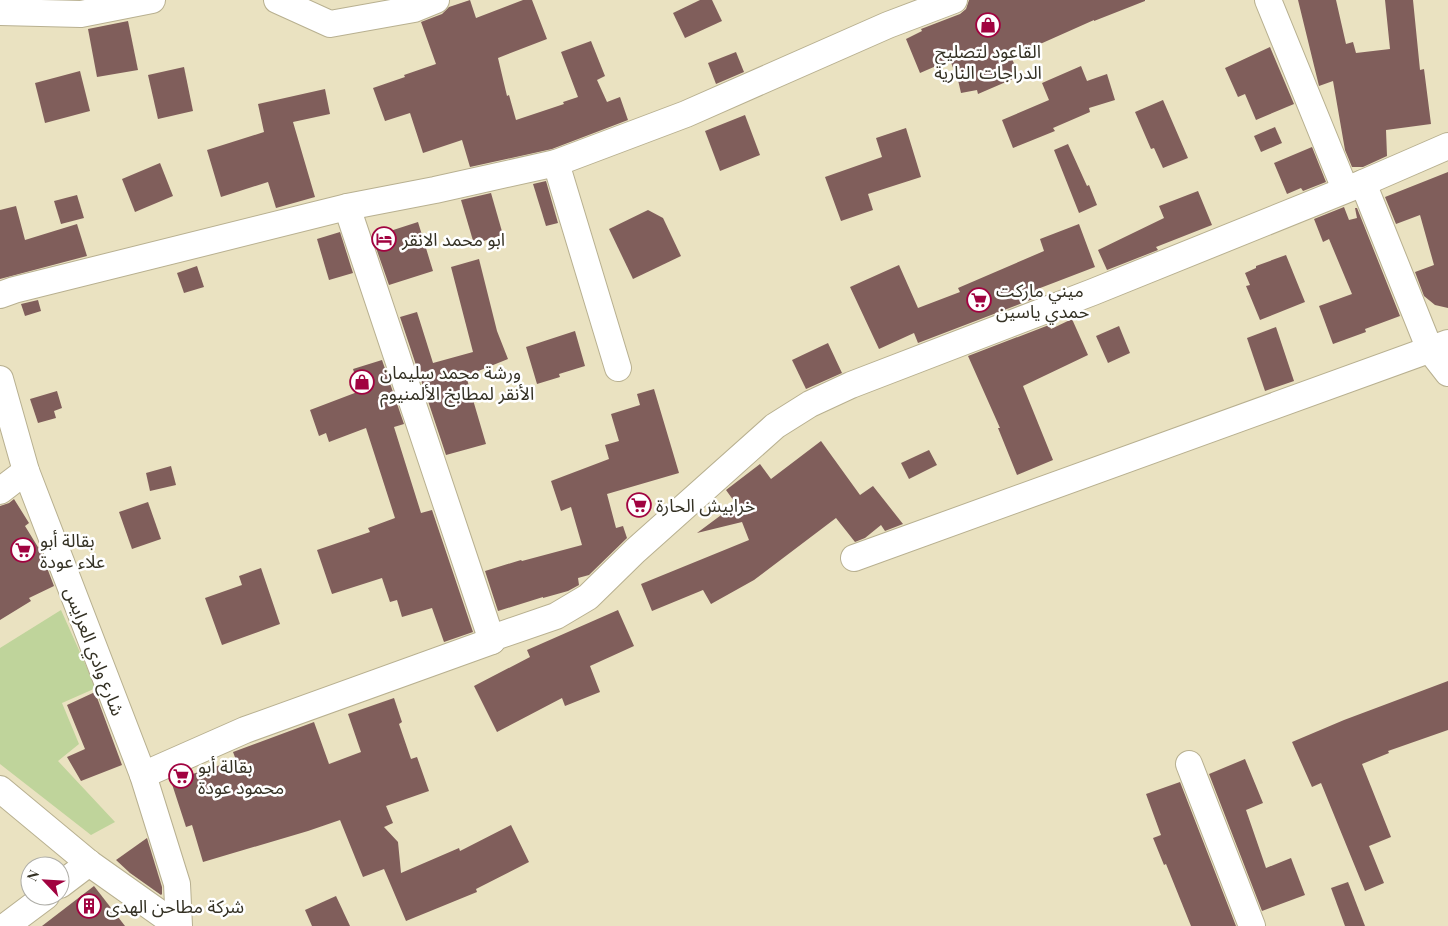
<svg xmlns="http://www.w3.org/2000/svg" width="1448" height="926" font-family="'Playfair Display','Noto Sans Arabic',serif">
	<rect width="100%" height="100%" fill="#eae2c1"/>
	<polygon fill="#bfd49b" points="61,610 96,688 62,703 79,744 58,761 115,822 91,835 0,764 0,648"/>
	<g fill="#805e5b">
		<polygon points="470,0 476,18 523,0 532,0 547,39 498,58 507,96 509,95 516,120 564,104 563,102 578,97 561,52 591,41 605,76 597,80 607,102 620,97 628,120 552,149 470,167 462,140 423,153 410,113 385,121 373,88 405,77 404,75 436,64 421,22 442,14 449,7"/>
		<polygon points="700,0 712,0 722,21 685,38 673,13"/>
		<polygon points="969,0 1145,0 1145,1 1094,21 1094,20 1011,57 1020,76 978,94 977,90 961,93 958,80 950,60 920,73 906,39 922,31 921,29 960,14 966,9"/>
		<polygon points="1298,0 1336,0 1346,44 1353,42 1356,53 1390,49 1385,0 1413,0 1420,70 1424,69 1431,124 1386,130 1387,156 1363,167 1352,167 1345,150 1333,81 1319,86"/>
		<polygon points="128,21 138,70 97,77 88,29"/>
		<polygon points="1270,47 1294,104 1256,120 1245,94 1238,97 1225,68"/>
		<polygon points="736,52 744,72 716,84 708,63"/>
		<polygon points="1081,66 1087,81 1107,74 1115,100 1089,108 1090,112 1053,128 1055,131 1013,148 1002,120 1049,100 1042,83"/>
		<polygon points="184,67 193,111 158,119 148,75"/>
		<polygon points="80,71 90,111 45,123 35,83"/>
		<polygon points="325,89 330,114 293,122 315,197 276,208 268,182 221,197 207,150 264,132 258,104"/>
		<polygon points="1163,100 1188,158 1163,168 1154,148 1151,149 1135,112"/>
		<polygon points="745,115 760,155 720,171 705,131"/>
		<polygon points="1275,127 1282,143 1261,152 1254,136"/>
		<polygon points="906,128 921,177 868,194 873,210 841,221 825,177 882,157 876,138"/>
		<polygon points="1068,144 1087,186 1089,185 1097,205 1079,213 1054,150"/>
		<polygon points="1312,147 1326,182 1303,191 1301,188 1287,194 1274,163"/>
		<polygon points="160,163 173,196 135,212 122,179"/>
		<polygon points="1448,172 1448,308 1435,305 1424,296 1415,272 1434,265 1420,215 1396,224 1385,197"/>
		<polygon points="546,181 558,223 546,226 533,184"/>
		<polygon points="1198,191 1212,225 1156,247 1158,250 1107,270 1098,250 1164,218 1159,206"/>
		<polygon points="491,193 503,235 474,244 461,200"/>
		<polygon points="77,195 84,218 61,224 54,201"/>
		<polygon points="16,206 25,240 77,224 87,256 0,279 0,210"/>
		<polygon points="1344,207 1349,220 1357,218 1355,208 1357,208 1400,316 1365,329 1366,332 1333,344 1319,306 1352,294 1329,239 1323,242 1314,219"/>
		<polygon points="648,210 663,218 681,256 633,279 609,229"/>
		<polygon points="418,222 433,271 389,285 375,245 390,241 387,232"/>
		<polygon points="1079,224 1095,267 1035,290 1038,297 918,343 914,333 879,349 850,287 899,265 918,308 960,292 958,288 1044,251 1040,239"/>
		<polygon points="340,232 353,273 329,280 317,239"/>
		<polygon points="1286,255 1305,302 1260,320 1246,286 1250,285 1245,273 1256,268 1256,266"/>
		<polygon points="479,259 497,331 508,359 466,376 486,444 446,455 400,317 417,312 433,363 473,352 451,267"/>
		<polygon points="197,266 204,287 184,293 177,273"/>
		<polygon points="38,300 41,311 25,316 21,304"/>
		<polygon points="1072,319 1088,355 1023,386 1053,460 1017,475 998,428 1000,428 968,356 1049,325 1051,329"/>
		<polygon points="1119,326 1130,353 1108,363 1096,336"/>
		<polygon points="1276,327 1294,381 1265,391 1247,338"/>
		<polygon points="575,331 585,366 559,374 560,377 537,384 526,347"/>
		<polygon points="828,343 842,373 806,389 792,360"/>
		<polygon points="382,360 404,424 394,427 421,513 432,510 473,632 444,642 432,608 402,617 397,600 390,602 382,578 332,594 317,550 370,532 368,528 395,518 366,428 329,442 326,433 319,436 310,410 360,391 353,369"/>
		<polygon points="654,389 679,473 607,494 616,528 623,526 627,538 589,575 578,578 579,585 568,591 543,598 543,597 498,611 485,571 521,560 522,561 582,545 571,507 561,511 551,481 609,459 605,445 619,441 611,414 640,405 637,394"/>
		<polygon points="57,391 62,408 54,411 56,418 38,423 30,399"/>
		<polygon points="821,441 860,495 873,486 903,524 885,531 881,525 865,538 855,542 836,518 754,580 711,604 703,590 652,611 641,584 749,540 742,522 697,533 736,504 726,490 760,464 771,479"/>
		<polygon points="929,450 937,465 909,479 901,463"/>
		<polygon points="171,466 176,485 150,491 146,473"/>
		<polygon points="14,499 29,523 25,526 41,552 54,586 29,598 31,601 0,620 0,506 9,503"/>
		<polygon points="148,502 161,539 132,549 119,512"/>
		<polygon points="261,568 280,624 222,645 205,598 242,585 239,576"/>
		<polygon points="618,610 634,646 590,666 600,692 565,706 562,698 497,732 474,686 530,657 527,650"/>
		<polygon points="1448,681 1448,730 1388,751 1389,753 1362,764 1391,837 1369,846 1384,883 1365,891 1321,783 1312,787 1292,742 1344,720"/>
		<polygon points="95,692 122,765 81,781 67,757 85,749 67,705"/>
		<polygon points="394,698 402,722 399,724 411,759 417,757 429,791 386,806 393,823 384,827 398,842 401,873 459,848 460,851 511,825 529,862 476,889 477,892 406,921 384,869 363,877 340,820 308,831 203,862 192,825 186,827 171,781 236,760 233,752 314,722 329,764 361,752 348,714"/>
		<polygon points="1245,759 1263,803 1246,810 1266,868 1291,858 1305,895 1262,911 1209,774"/>
		<polygon points="1180,782 1236,926 1191,926 1166,864 1164,865 1153,838 1161,835 1146,794"/>
		<polygon points="147,838 162,887 162,894 161,895 130,873 116,860"/>
		<polygon points="1348,882 1365,926 1345,926 1331,888"/>
		<polygon points="94,886 125,926 42,926"/>
		<polygon points="336,896 350,926 312,926 305,910"/>
	</g>
	<g fill="none" stroke-linecap="round" stroke-linejoin="round">
		<g stroke="#b8b090" stroke-width="28">
			<g id="minor">
				<polyline points="277,0 330,24 414,9 436,0"/>
				<polyline points="1268,0 1345,189"/>
				<polyline points="0,12 81,14 152,0"/>
				<polyline points="556,163 618,368"/>
				<polyline points="1363,183 1430,350 1448,373"/>
				<polyline points="347,207 492,641"/>
				<polyline points="0,295 14,290 347,207 435,190 556,163 686,114 888,25 954,0"/>
				<polyline points="0,379 26,471 143,775 177,884 179,926"/>
				<polyline points="0,491 26,471"/>
				<polyline points="854,558 1448,343"/>
				<polyline points="1189,764 1252,926"/>
				<polyline points="143,775 245,730 492,641 492,638 556,616 588,597 635,551 775,426 810,404 851,385 1093,292 1363,183 1448,146"/>
				<polyline points="0,789 89,863 178,926"/>
				<polyline points="60,885 89,863"/>
				<polyline points="6,926 46,896"/>
			</g>
		</g>
		<use href="#minor" stroke="#fff" stroke-width="26"/>
	</g>
	<defs>
		<g id="shop-ring" transform="scale(1.25)"><circle r="9.5" fill="#fff" stroke="#a10340" stroke-width="1.5"/><path d="M-5-2.5h2.3a2.7 3.5 0 0 1 5.4 0H5L5.5 6h-11ZM-1.5-2.5h3a1.5 2.3 0 0 0-3 0Z" fill="#a10340"/></g>
		<g id="hotel-ring" transform="scale(1.25)"><circle r="9.5" fill="#fff" stroke="#a10340" stroke-width="1.5"/><path d="M-6-4.5h1.5V1H6V5H4.5V3h-9V5H-6ZM-4 0a1.8 1.8 0 1 1 3.6 0ZM.5 0V-2.5h3Q6-2.5 6 0Z" fill="#a10340"/></g>
		<g id="supermarket-ring" transform="scale(1.25)"><circle r="9.5" fill="#fff" stroke="#a10340" stroke-width="1.5"/><path d="M-6-5.5h2.5l.6 2H6L4.5 2H-2.5L-4.4-4H-6ZM-1.5 3.2a1.3 1.3 0 1 0 .1 0ZM3 3.2a1.3 1.3 0 1 0 .1 0Z" fill="#a10340"/></g>
		<g id="building-ring" transform="scale(1.25)"><circle r="9.5" fill="#fff" stroke="#a10340" stroke-width="1.5"/><path d="M-4-6H4V6H1V3H-1V6H-4ZM-2.5-4.3h1.7v1.8h-1.7ZM.8-4.3h1.7v1.8H.8ZM-2.5-1h1.7V.8h-1.7ZM.8-1h1.7V.8H.8Z" fill="#a10340"/></g>
	</defs>
	<g fill-rule="evenodd">
		<use href="#shop-ring" x="988" y="25"/>
		<use href="#hotel-ring" x="384" y="239"/>
		<use href="#supermarket-ring" x="979" y="300"/>
		<use href="#shop-ring" x="362" y="382"/>
		<use href="#supermarket-ring" x="639" y="505"/>
		<use href="#supermarket-ring" x="23" y="550"/>
		<use href="#supermarket-ring" x="181" y="776"/>
		<use href="#building-ring" x="89" y="906"/>
	</g>
	<g text-anchor="middle" dominant-baseline="central" stroke-width="5" stroke-linejoin="round" paint-order="stroke">
		<g font-size="18" fill="#343124" stroke="#fff" text-anchor="start">
			<text x="988" y="51" text-anchor="middle">القاعود لتصليح<tspan x="988" dy="21">الدراجات النارية</tspan></text>
			<text x="402" y="239">ابو محمد الانقر</text>
			<text x="996" y="290">ميني ماركت<tspan x="996" dy="21">حمدي ياسين</tspan></text>
			<text x="380" y="372">ورشة محمد سليمان<tspan x="380" dy="21">الأنقر لمطابخ الألمنيوم</tspan></text>
			<text x="656" y="505">خرابيش الحارة</text>
			<text x="40" y="540">بقالة أبو<tspan x="40" dy="21">علاء عودة</tspan></text>
			<text x="198" y="766">بقالة أبو<tspan x="198" dy="21">محمود عودة</tspan></text>
			<text x="106" y="906">شركة مطاحن الهدى</text>
		</g>
		<g font-size="18" fill="#343124" stroke="#fff">
			<text transform="translate(95 651) rotate(69)">شارع وادي العرايس</text>
		</g>
	</g>
	<g transform="translate(45 881) rotate(295)"><circle r="24" fill="#ffffff" stroke="#aeada7"/>
	<path d="M0-4L9 19L0 12L-9 19Z" fill="#a10340"/>
	<text y="-8" font-size="14" font-weight="bold" text-anchor="middle" fill="#343124">N</text>
	</g>
</svg>
